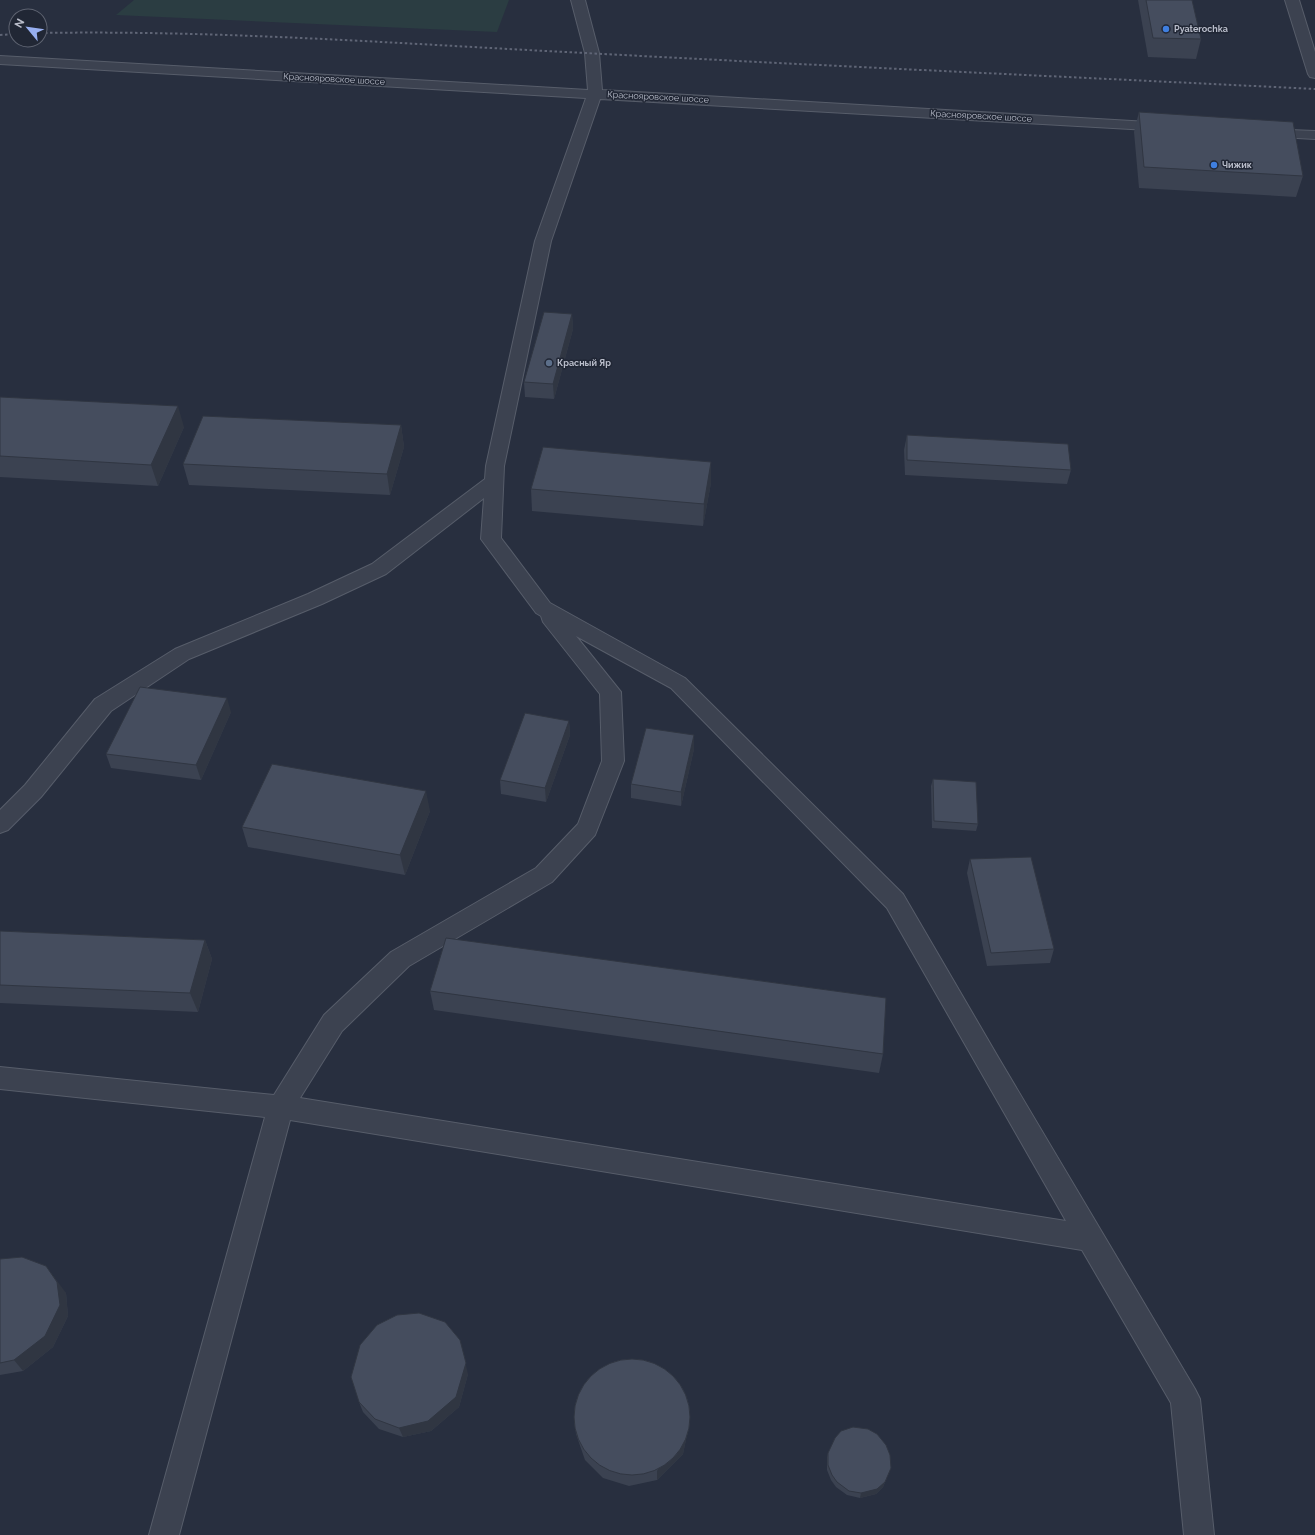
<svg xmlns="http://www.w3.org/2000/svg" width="1315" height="1535" font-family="Raleway,sans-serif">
	<rect width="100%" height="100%" fill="#282f3f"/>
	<polygon fill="#2b3d42" points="134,0 509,0 497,32 116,15"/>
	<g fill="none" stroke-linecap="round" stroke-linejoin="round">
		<g stroke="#575d6a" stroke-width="2">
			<g id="minor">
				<path d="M 571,0 L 585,0 L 599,53 L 602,90 L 1166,123 L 1171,124 L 1173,127 L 1171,130 L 1166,131 L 600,99 L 551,241 L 504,466 L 501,538 L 550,603 L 685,678 L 903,894 L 998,1057 L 1195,1389 L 1200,1399 L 1214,1535 L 1184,1535 L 1171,1403 L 1082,1250 L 290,1120 L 179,1535 L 149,1535 L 265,1117 L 0,1089 L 0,1067 L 274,1095 L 324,1015 L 391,952 L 536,868 L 578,824 L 602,761 L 600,694 L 543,622 L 541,616 L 536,613 L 481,539 L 484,498 L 386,574 L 322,604 L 189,659 L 111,711 L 41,797 L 8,830 L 0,833 L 0,810 L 25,785 L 95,699 L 175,649 L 308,594 L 372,564 L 485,479 L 486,466 L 535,241 L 586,98 L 0,64 L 0,56 L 588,90 L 585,53 ZM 576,636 L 671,688 L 887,908 L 1066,1221 L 300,1098 L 342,1031 L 409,966 L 552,882 L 595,835 L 624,761 L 621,692 Z"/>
				<polygon points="1285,0 1299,0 1315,52 1315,78 1310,77 1308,74"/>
				<polygon points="1266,129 1315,131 1315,139 1261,136 1259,133 1261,130"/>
			</g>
		</g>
		<use href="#minor" fill="#3c4250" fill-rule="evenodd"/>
		<g stroke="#5f6576" stroke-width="2" stroke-dasharray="2.5 2.5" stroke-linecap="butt">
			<path d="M 40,33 C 222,30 403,44 585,53 C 828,66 1072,77 1315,89"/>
			<polyline points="0,35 16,34"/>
		</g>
	</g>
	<g fill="#3b4251">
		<polygon points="1138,0 1192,0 1201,39 1196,59 1148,57"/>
		<polygon points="1139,112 1303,176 1296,197 1139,188 1134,132"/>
		<polygon points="572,314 573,329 554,399 525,397 524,382"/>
		<polygon points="0,397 184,427 158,486 0,477"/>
		<polygon points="401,425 404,447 390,495 189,485 183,464"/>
		<polygon points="907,435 1071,470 1067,484 905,475 904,450"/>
		<polygon points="711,462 711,483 703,526 532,511 531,489"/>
		<polygon points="231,712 201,780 111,768 106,754"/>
		<polygon points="569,721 570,735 546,802 501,794 500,780"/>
		<polygon points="694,735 694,749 681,806 631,798 631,784"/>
		<polygon points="933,779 978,824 976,831 932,828 931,786"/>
		<polygon points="430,811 405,875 248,847 242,827"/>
		<polygon points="970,859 1054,949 1050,963 987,966 967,873"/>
		<polygon points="0,931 205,940 212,959 198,1012 0,1003"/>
		<polygon points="430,991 883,1054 879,1073 434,1010"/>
		<polygon points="0,1259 66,1293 68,1316 53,1347 23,1371 0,1375"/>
		<polygon points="468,1374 459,1407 431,1431 403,1437 379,1429 363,1412 359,1402"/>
		<polygon points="690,1410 690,1420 683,1454 657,1480 629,1486 603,1478 585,1460 576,1434 575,1425"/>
		<polygon points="828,1453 891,1468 883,1487 876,1494 860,1498 847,1495 836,1487 831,1480 827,1470 827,1457"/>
	</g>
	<g fill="#303642">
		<polygon points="572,314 573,329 554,399 553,384"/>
		<polygon points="178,406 184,427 158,486 151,465"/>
		<polygon points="401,425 404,447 390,495 387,474"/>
		<polygon points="711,462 711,483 703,526 704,504"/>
		<polygon points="227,698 231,712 201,780 196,765"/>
		<polygon points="569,721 570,735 546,802 545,788"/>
		<polygon points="694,735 694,749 681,806 681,792"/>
		<polygon points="426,791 430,811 405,875 400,855"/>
		<polygon points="205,940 212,959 198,1012 190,993"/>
		<polygon points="46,1266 66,1293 68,1316 53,1347 23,1371 14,1360"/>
		<polygon points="460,1340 468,1374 459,1407 431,1431 403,1437 399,1428"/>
		<polygon points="690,1410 690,1420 683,1454 657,1480 657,1471"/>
		<polygon points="891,1468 883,1487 876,1494 860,1498 861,1493"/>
	</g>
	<g fill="#454d5e" stroke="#303642">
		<polygon points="1146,0 1192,0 1201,39 1153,38"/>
		<polygon points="1139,112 1293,122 1303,176 1144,167"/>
		<polygon points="544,312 572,314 553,384 524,382"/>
		<polygon points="0,397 178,406 151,465 0,456"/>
		<polygon points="203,416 401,425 387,474 183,464"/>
		<polygon points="907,435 1068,444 1071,470 907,460"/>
		<polygon points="543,447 711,462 704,504 531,489"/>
		<polygon points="140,687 227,698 196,765 106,754"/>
		<polygon points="525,713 569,721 545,788 500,780"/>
		<polygon points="646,728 694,735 681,792 631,784"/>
		<polygon points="272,764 426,791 400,855 242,827"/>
		<polygon points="933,779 976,782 978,824 934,821"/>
		<polygon points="1031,857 1054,949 991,953 970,859"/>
		<polygon points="0,931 205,940 190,993 0,985"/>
		<polygon points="446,938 886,998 883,1054 430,991"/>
		<polygon points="22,1257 46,1266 57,1282 60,1305 45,1336 14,1360 0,1363 0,1259"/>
		<polygon points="419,1313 445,1322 460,1340 466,1363 456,1397 428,1421 399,1428 375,1419 359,1402 351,1377 360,1345 377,1325 397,1315"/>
		<circle cx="632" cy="1417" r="58"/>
		<polygon points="853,1427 868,1429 877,1434 886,1445 890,1455 891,1468 885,1482 877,1489 861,1493 849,1491 837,1482 832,1475 828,1465 828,1453 835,1438 841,1431"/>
	</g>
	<g fill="#3f7fe0" stroke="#212735" stroke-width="1.5">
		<circle cx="1166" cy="29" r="4"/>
		<circle cx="1214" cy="165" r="4"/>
	</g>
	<circle fill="#5c6f8a" stroke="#212735" stroke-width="1.5" cx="549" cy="363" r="4"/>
	<g text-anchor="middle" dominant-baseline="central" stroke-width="3" stroke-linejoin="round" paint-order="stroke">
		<g font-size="9" font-weight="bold" fill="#b9bdca" stroke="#212735" text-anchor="start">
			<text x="1174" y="29">Pyaterochka</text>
			<text x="1222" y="165">Чижик</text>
			<text x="557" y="363">Красный Яр</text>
		</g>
		<g font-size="9" fill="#b9bdca" stroke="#212735">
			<text transform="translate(334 79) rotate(3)">Краснояровское шоссе</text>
			<text transform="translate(658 97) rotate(3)">Краснояровское шоссе</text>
			<text transform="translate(981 116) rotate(3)">Краснояровское шоссе</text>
		</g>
	</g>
	<g transform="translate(28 28) rotate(299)"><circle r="19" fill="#212735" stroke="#5e6371"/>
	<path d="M0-3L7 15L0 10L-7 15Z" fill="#97aff0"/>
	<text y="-6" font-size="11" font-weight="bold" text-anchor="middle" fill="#b9bdca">N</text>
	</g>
</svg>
